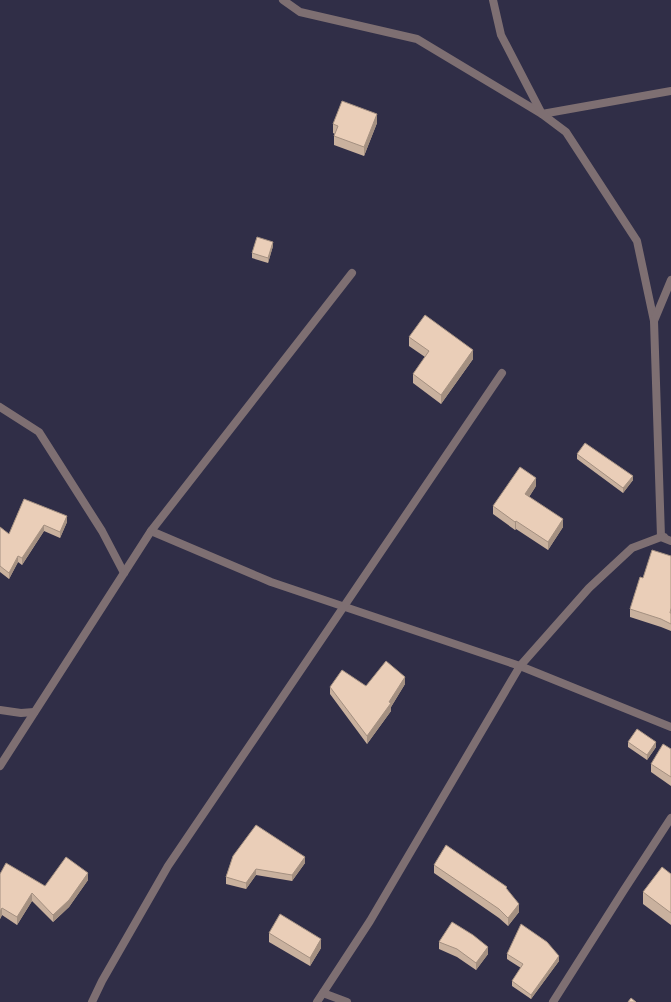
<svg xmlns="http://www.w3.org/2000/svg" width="671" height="1002" font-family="Poppins,sans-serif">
	<rect width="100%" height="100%" fill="#302e47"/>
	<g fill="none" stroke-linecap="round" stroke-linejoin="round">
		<g stroke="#7e6f72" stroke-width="8">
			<polyline points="283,0 300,12 417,39 542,114 671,91"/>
			<polyline points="493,0 501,35 542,114 566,132 637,241 654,321"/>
			<polyline points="0,407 39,432 102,531 124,573"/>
			<polyline points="151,531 271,582 520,666 671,727"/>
			<polyline points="664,537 661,537 654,321 671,280"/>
			<polyline points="0,710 21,713 34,712"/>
			<polyline points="0,766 151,531 352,273"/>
			<polyline points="323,993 347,1002"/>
			<polyline points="92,1002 102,981 168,866 502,373"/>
			<polyline points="317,1002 370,921 520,666 589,588 632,548 661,537 671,541"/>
			<polyline points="553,1002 624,890 671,818"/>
		</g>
	</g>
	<g fill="#c9b19e">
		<polygon points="377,123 364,156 334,145 334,136 335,134 333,133 333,124"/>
		<polygon points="273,246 268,263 252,258 252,253"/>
		<polygon points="409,337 473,359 441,404 413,383 413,374 425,357 409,346"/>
		<polygon points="577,454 633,480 623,493 577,459"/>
		<polygon points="536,486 529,497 563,527 548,550 516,529 515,530 493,514 493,506"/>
		<polygon points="24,499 67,522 60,538 44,531 22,565 18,562 9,579 0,572 0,527 9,534"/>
		<polygon points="671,556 671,631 661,627 630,617 630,609 643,578"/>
		<polygon points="405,684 391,707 391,711 367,744 330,694 330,687"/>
		<polygon points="628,742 656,747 647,760 628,747"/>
		<polygon points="671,749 671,786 651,772 651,764"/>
		<polygon points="233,856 305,863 292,881 256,875 246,889 226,884 226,877"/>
		<polygon points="434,865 507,889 519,912 508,926 499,918 434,873"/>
		<polygon points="0,874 45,886 88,880 69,907 53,922 32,901 17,925 2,915 0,919"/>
		<polygon points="671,874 671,925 643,904 643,892"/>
		<polygon points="269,933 321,948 310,966 269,942"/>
		<polygon points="439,942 488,954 476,970 457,957 439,949"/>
		<polygon points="507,954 559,961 531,999 512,986 512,981 521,968 507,959"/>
	</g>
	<g fill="#a49081">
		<polygon points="377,114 377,123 364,156 364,147"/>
		<polygon points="273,242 273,246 268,263 268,258"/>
		<polygon points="473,350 473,359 441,404 441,395"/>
		<polygon points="633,476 633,480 623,493 623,488"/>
		<polygon points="536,478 536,486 525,503 525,494"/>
		<polygon points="67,516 67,522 60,538 60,532"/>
		<polygon points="563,519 563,527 548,550 548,542"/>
		<polygon points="516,521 516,529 515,530 515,522"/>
		<polygon points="44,525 44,531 22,565 22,558"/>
		<polygon points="18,556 18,562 9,579 9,573"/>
		<polygon points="405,677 405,684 391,707 391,711 367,744 367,736"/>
		<polygon points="656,742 656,747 647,760 647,755"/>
		<polygon points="305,857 305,863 292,881 292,875"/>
		<polygon points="256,869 256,875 246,889 246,883"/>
		<polygon points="88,873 88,880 69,907 53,922 53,915"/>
		<polygon points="32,893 32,901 17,925 17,917"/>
		<polygon points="519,904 519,912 508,926 508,918"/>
		<polygon points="2,908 2,915 0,919 0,911"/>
		<polygon points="321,939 321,948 310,966 310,958"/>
		<polygon points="488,947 488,954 476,970 476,963"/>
		<polygon points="559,956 559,961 531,999 531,995"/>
	</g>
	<g fill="#eaceb8" stroke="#a49081">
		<polygon points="342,101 377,114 364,147 334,136 338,126 333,124"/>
		<polygon points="257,237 273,242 268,258 252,253"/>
		<polygon points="425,315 473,350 441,395 413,374 429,351 409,337"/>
		<polygon points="585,443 633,476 623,488 577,454"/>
		<polygon points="520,467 536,478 525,494 563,519 548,542 516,521 515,522 493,506"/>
		<polygon points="24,499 67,516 60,532 44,525 22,558 18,556 9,573 0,566 0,527 9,534"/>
		<polygon points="652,550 671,556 671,608 670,613 671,613 671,624 661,619 630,609 640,577 643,578"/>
		<polygon points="386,661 405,677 389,702 391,703 367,736 330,687 342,670 366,686"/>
		<polygon points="637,729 656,742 647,755 628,742"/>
		<polygon points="663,744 671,749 671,777 651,764"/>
		<polygon points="256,825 305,857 292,875 256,869 246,883 226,877 233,856"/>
		<polygon points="446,845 507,887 506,888 519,904 508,918 499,909 434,865"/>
		<polygon points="66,857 88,873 69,900 53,915 32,893 17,917 2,908 0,911 0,874 6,863 45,886"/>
		<polygon points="662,867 671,874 671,913 643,892"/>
		<polygon points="280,914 321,939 310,958 269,933"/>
		<polygon points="452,922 473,935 488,947 476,963 457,949 439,942"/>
		<polygon points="521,924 547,942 559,956 531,995 512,981 523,964 507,954"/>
		<polygon points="631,998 636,1002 628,1002"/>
	</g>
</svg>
